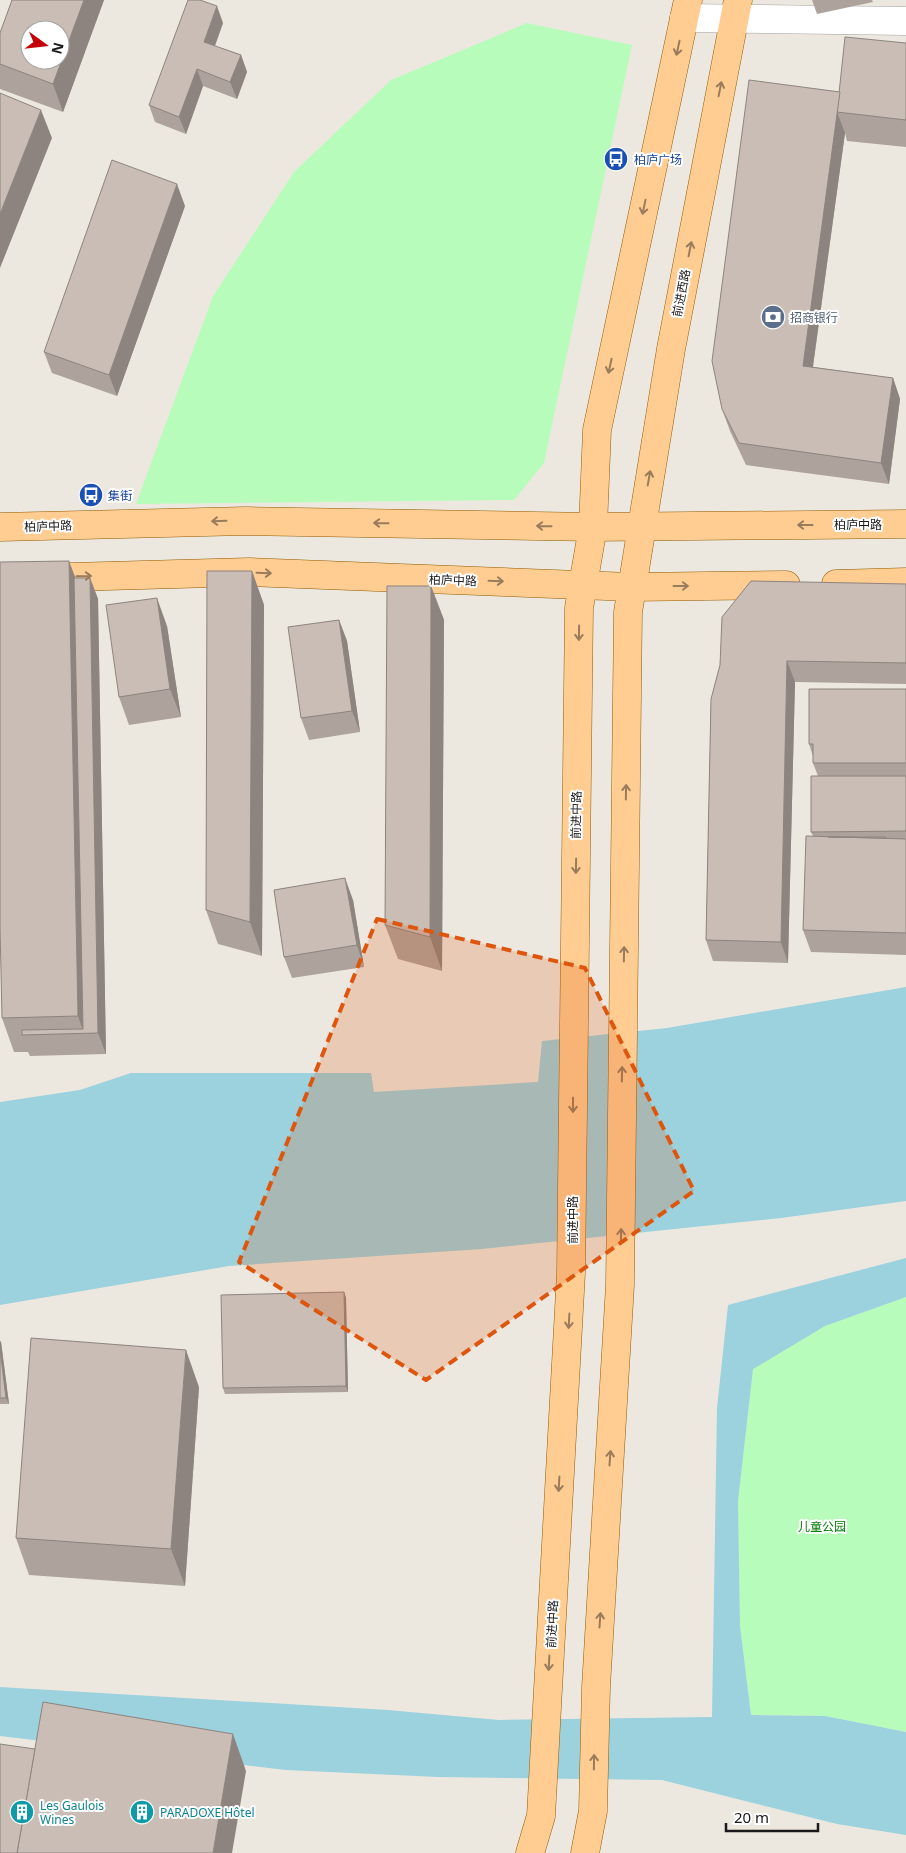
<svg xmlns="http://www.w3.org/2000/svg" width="906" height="1853" font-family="'Noto Sans','Noto Sans SC',sans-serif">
	<rect width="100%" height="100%" fill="#ede8df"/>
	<g fill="#b7fcba">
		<polygon points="527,23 632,45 544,463 514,500 136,504 213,296 294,172 391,80"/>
		<polygon points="906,1297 906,1732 825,1716 751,1715 740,1626 738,1501 753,1368 825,1326"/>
	</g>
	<g fill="#9cd1de">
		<polygon points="906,987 906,1201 781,1218 482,1249 229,1266 0,1305 0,1102 80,1090 131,1073 371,1073 374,1092 538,1082 542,1041 667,1028"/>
		<polygon points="906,1258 906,1297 825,1326 753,1369 738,1501 740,1626 751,1715 825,1716 906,1732 906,1835 837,1824 662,1780 438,1777 286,1770 0,1736 0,1687 388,1710 499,1720 712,1717 717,1408 728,1305"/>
	</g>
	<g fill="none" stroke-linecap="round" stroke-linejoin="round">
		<g stroke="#a1a1a1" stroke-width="29">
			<polyline id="minor" points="684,18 906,21"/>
		</g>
		<g stroke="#915c00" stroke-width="29">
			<g id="major">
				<polyline points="0,527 246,521 593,527 906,524"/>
				<polyline points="0,579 249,572 632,587 786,585"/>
				<polyline points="836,584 906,582"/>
				<polyline points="530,1853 541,1816 571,1273 579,608 593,527 597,430 688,0"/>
				<polyline points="585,1853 593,1811 596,1687 620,1285 628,612 671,349 738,0"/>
			</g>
		</g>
		<use href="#minor" stroke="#fff" stroke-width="28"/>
		<use href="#major" stroke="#ffcc92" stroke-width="28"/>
	</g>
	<g fill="#ada39c">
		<polygon points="12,0 104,0 63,112 0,89 0,33"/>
		<polygon points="812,0 872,0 873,2 817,14"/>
		<polygon points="223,23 215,46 241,55 247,72 237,99 203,86 186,134 155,122 149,105"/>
		<polygon points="906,43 906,147 847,141 845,133 813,367 893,378 900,399 889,484 746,465 730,431 722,409 839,92"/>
		<polygon points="185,206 117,396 52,373 44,352"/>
		<polygon points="252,571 264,605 262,956 218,944 206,910"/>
		<polygon points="75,578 90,578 98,599 106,1054 30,1056 28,1052 14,1052 2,1018"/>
		<polygon points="906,584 906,684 795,682 788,963 713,961 706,940 711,699"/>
		<polygon points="431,586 444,620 442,971 398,959 385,925"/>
		<polygon points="339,620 347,641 360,732 309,740 301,718"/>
		<polygon points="167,626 181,717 129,725 119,697"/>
		<polygon points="906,689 906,955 811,952 803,930 813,836 811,832 818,776 813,763 813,756 809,744"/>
		<polygon points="353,900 364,967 292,978 284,957"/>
		<polygon points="344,1292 346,1298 348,1392 225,1394 223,1388"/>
		<polygon points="0,1341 1,1342 9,1404 0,1404"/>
		<polygon points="199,1387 185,1586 29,1575 16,1538"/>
	</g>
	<g fill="#8d847f">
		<polygon points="84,0 104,0 63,112 53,84"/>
		<polygon points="217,6 223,23 210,59 204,42"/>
		<polygon points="241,55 247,72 237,99 230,82"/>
		<polygon points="197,69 203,86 186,134 179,117"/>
		<polygon points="840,92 837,112 845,133 810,387 803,366"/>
		<polygon points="41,110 52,138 0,268 0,214"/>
		<polygon points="177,184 185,206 117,396 109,375"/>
		<polygon points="893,378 900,399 889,484 881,463"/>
		<polygon points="69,561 82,595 84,1033 78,1016"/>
		<polygon points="252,571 264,605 262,956 250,922"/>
		<polygon points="90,578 98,599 106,1054 98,1033"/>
		<polygon points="431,586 444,620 442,971 430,937"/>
		<polygon points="157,598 167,626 181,717 170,689"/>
		<polygon points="339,620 347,641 360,732 352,711"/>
		<polygon points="787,661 795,682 788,963 781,942"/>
		<polygon points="345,878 353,900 364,967 357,945"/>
		<polygon points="344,1292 346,1298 348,1392 346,1386"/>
		<polygon points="0,1341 1,1342 9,1404 6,1398 0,1349"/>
		<polygon points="186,1350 199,1387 185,1586 171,1549"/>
		<polygon points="233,1734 246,1771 232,1853 213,1853"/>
	</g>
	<g fill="#c9bdb5" stroke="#8d847f" fill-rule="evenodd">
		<path d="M 12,0 L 84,0 L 53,84 L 0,64 L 0,33 ZM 30,30 L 60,30 L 60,60 L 30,60 Z"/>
		<polygon points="188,0 200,0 217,6 204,42 241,55 230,82 197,69 179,117 149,105"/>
		<polygon points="845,37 906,43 906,120 837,112"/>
		<polygon points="749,80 840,92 803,366 893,378 881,463 739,443 722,409 712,361"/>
		<polygon points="0,93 41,110 0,214"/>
		<polygon points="112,160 177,184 109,375 44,352"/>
		<polygon points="69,561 78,1016 2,1018 0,926 0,562"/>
		<polygon points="207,571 252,571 250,922 206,910"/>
		<polygon points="74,578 90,578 98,1033 22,1035 22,1030 83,1029"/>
		<polygon points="751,581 906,584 906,663 787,661 781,942 706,940 711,699 720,665 722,617"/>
		<polygon points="387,586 431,586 430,937 385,925"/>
		<polygon points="157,598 170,689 119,697 106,605"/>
		<polygon points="339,620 352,711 301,718 288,627"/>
		<polygon points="809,689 906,689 906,763 813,763 813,744 809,744"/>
		<polygon points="811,776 906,776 906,831 811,832"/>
		<polygon points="806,836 906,839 906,933 803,930"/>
		<polygon points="828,837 886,837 886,838"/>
		<polygon points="345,878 357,945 284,957 274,890"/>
		<polygon points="344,1292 346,1386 223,1388 221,1295"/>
		<polygon points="31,1338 186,1350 171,1549 16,1538"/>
		<polygon points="0,1349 6,1398 0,1398"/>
		<polygon points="43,1702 233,1734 213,1853 17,1853"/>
		<polygon points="0,1744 35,1749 17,1853 0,1853"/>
	</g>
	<defs><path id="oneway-shaft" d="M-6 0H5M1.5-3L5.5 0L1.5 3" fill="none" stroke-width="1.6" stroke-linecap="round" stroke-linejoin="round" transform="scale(1.25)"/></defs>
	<g stroke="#987c5c">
		<use href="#oneway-shaft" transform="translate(678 48) rotate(102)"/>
		<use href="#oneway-shaft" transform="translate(720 89) rotate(-79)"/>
		<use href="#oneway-shaft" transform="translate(644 207) rotate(102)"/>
		<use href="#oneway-shaft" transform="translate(690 249) rotate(-79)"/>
		<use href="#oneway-shaft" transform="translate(610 366) rotate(102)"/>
		<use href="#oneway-shaft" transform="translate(649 478) rotate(-80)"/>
		<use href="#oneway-shaft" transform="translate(219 521) rotate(178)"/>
		<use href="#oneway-shaft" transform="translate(381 523) rotate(-179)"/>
		<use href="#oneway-shaft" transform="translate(805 525) rotate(180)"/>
		<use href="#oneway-shaft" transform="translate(544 526) rotate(-179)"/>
		<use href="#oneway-shaft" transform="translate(264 573) rotate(2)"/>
		<use href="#oneway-shaft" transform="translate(84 576) rotate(-1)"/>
		<use href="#oneway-shaft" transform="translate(496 581) rotate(2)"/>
		<use href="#oneway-shaft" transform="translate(681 586)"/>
		<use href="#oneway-shaft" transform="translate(579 633) rotate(91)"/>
		<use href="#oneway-shaft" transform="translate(626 792) rotate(-89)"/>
		<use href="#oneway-shaft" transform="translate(576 866) rotate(91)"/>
		<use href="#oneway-shaft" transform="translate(624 954) rotate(-89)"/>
		<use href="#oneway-shaft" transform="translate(622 1074) rotate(-89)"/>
		<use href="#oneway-shaft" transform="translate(573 1105) rotate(90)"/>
		<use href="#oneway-shaft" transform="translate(621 1236) rotate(-89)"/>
		<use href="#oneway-shaft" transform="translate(569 1321) rotate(93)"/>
		<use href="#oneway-shaft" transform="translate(610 1458) rotate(-86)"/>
		<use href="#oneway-shaft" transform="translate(559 1484) rotate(93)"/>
		<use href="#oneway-shaft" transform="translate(600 1620) rotate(-86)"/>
		<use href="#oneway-shaft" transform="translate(549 1663) rotate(93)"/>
		<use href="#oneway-shaft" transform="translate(594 1762) rotate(-89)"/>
	</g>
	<path fill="#de560d" fill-opacity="0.2" stroke="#de560d" stroke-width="4" stroke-dasharray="10 6" stroke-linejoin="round" d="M 377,919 L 585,968 L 694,1191 L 426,1380 L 239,1262 Z"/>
	<defs>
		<g id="bus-disc" transform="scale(1.25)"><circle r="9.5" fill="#1a4fb4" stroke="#fff"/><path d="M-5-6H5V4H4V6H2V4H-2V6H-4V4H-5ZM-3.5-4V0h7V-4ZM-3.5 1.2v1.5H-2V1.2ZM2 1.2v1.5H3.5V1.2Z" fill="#fff"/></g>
		<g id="bank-disc" transform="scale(1.25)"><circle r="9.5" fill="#5c6f8a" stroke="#fff"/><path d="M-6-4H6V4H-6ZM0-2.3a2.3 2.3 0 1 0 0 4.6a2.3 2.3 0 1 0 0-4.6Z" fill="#fff"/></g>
		<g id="building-disc" transform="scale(1.25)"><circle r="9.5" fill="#0f9aa8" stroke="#fff"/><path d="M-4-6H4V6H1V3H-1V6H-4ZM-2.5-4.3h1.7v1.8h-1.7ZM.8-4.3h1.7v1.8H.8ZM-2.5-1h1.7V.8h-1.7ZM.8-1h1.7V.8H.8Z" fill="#fff"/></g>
	</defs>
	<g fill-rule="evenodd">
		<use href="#bus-disc" x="616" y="159"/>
		<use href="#bank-disc" x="773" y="317"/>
		<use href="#bus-disc" x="91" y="495"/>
		<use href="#building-disc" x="22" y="1812"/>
		<use href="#building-disc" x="142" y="1812"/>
	</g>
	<g text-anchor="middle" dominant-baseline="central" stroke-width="4" stroke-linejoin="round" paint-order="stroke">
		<g font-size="12" fill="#164399" stroke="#fff" text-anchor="start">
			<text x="634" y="159">柏庐广场</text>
			<text x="108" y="495">集街</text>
		</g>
		<g font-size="12" fill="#1a1a1a" stroke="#fff">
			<text transform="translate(681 293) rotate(-79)">前进西路</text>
			<text x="858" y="524">柏庐中路</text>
			<text transform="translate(48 526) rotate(-2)">柏庐中路</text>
			<text transform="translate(453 580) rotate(2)">柏庐中路</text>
			<text transform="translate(576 815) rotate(-89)">前进中路</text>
			<text transform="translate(572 1220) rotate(-90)">前进中路</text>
			<text transform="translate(552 1624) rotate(-87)">前进中路</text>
		</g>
		<g font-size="12" fill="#4e5e75" stroke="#fff" text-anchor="start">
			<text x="790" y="317">招商银行</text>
		</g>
		<g font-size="12" fill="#057c0b" stroke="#fff">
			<text x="822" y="1526">儿童公园</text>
		</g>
		<g font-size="12" fill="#0d838f" stroke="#fff" text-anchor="start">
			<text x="40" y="1805">Les Gaulois<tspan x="40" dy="14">Wines</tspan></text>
			<text x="160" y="1812">PARADOXE Hôtel</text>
		</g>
	</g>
	<g transform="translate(45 45) rotate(105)"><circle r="24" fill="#ffffff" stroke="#a3a3a3"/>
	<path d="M0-4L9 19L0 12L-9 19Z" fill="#c50006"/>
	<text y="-8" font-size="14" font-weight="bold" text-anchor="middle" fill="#1a1a1a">N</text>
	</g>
	<path d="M726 1823v8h92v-8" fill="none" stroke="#1a1a1a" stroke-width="2.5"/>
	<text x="734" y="1823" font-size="15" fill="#1a1a1a" stroke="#ffffff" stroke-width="4" paint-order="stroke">20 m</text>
</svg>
